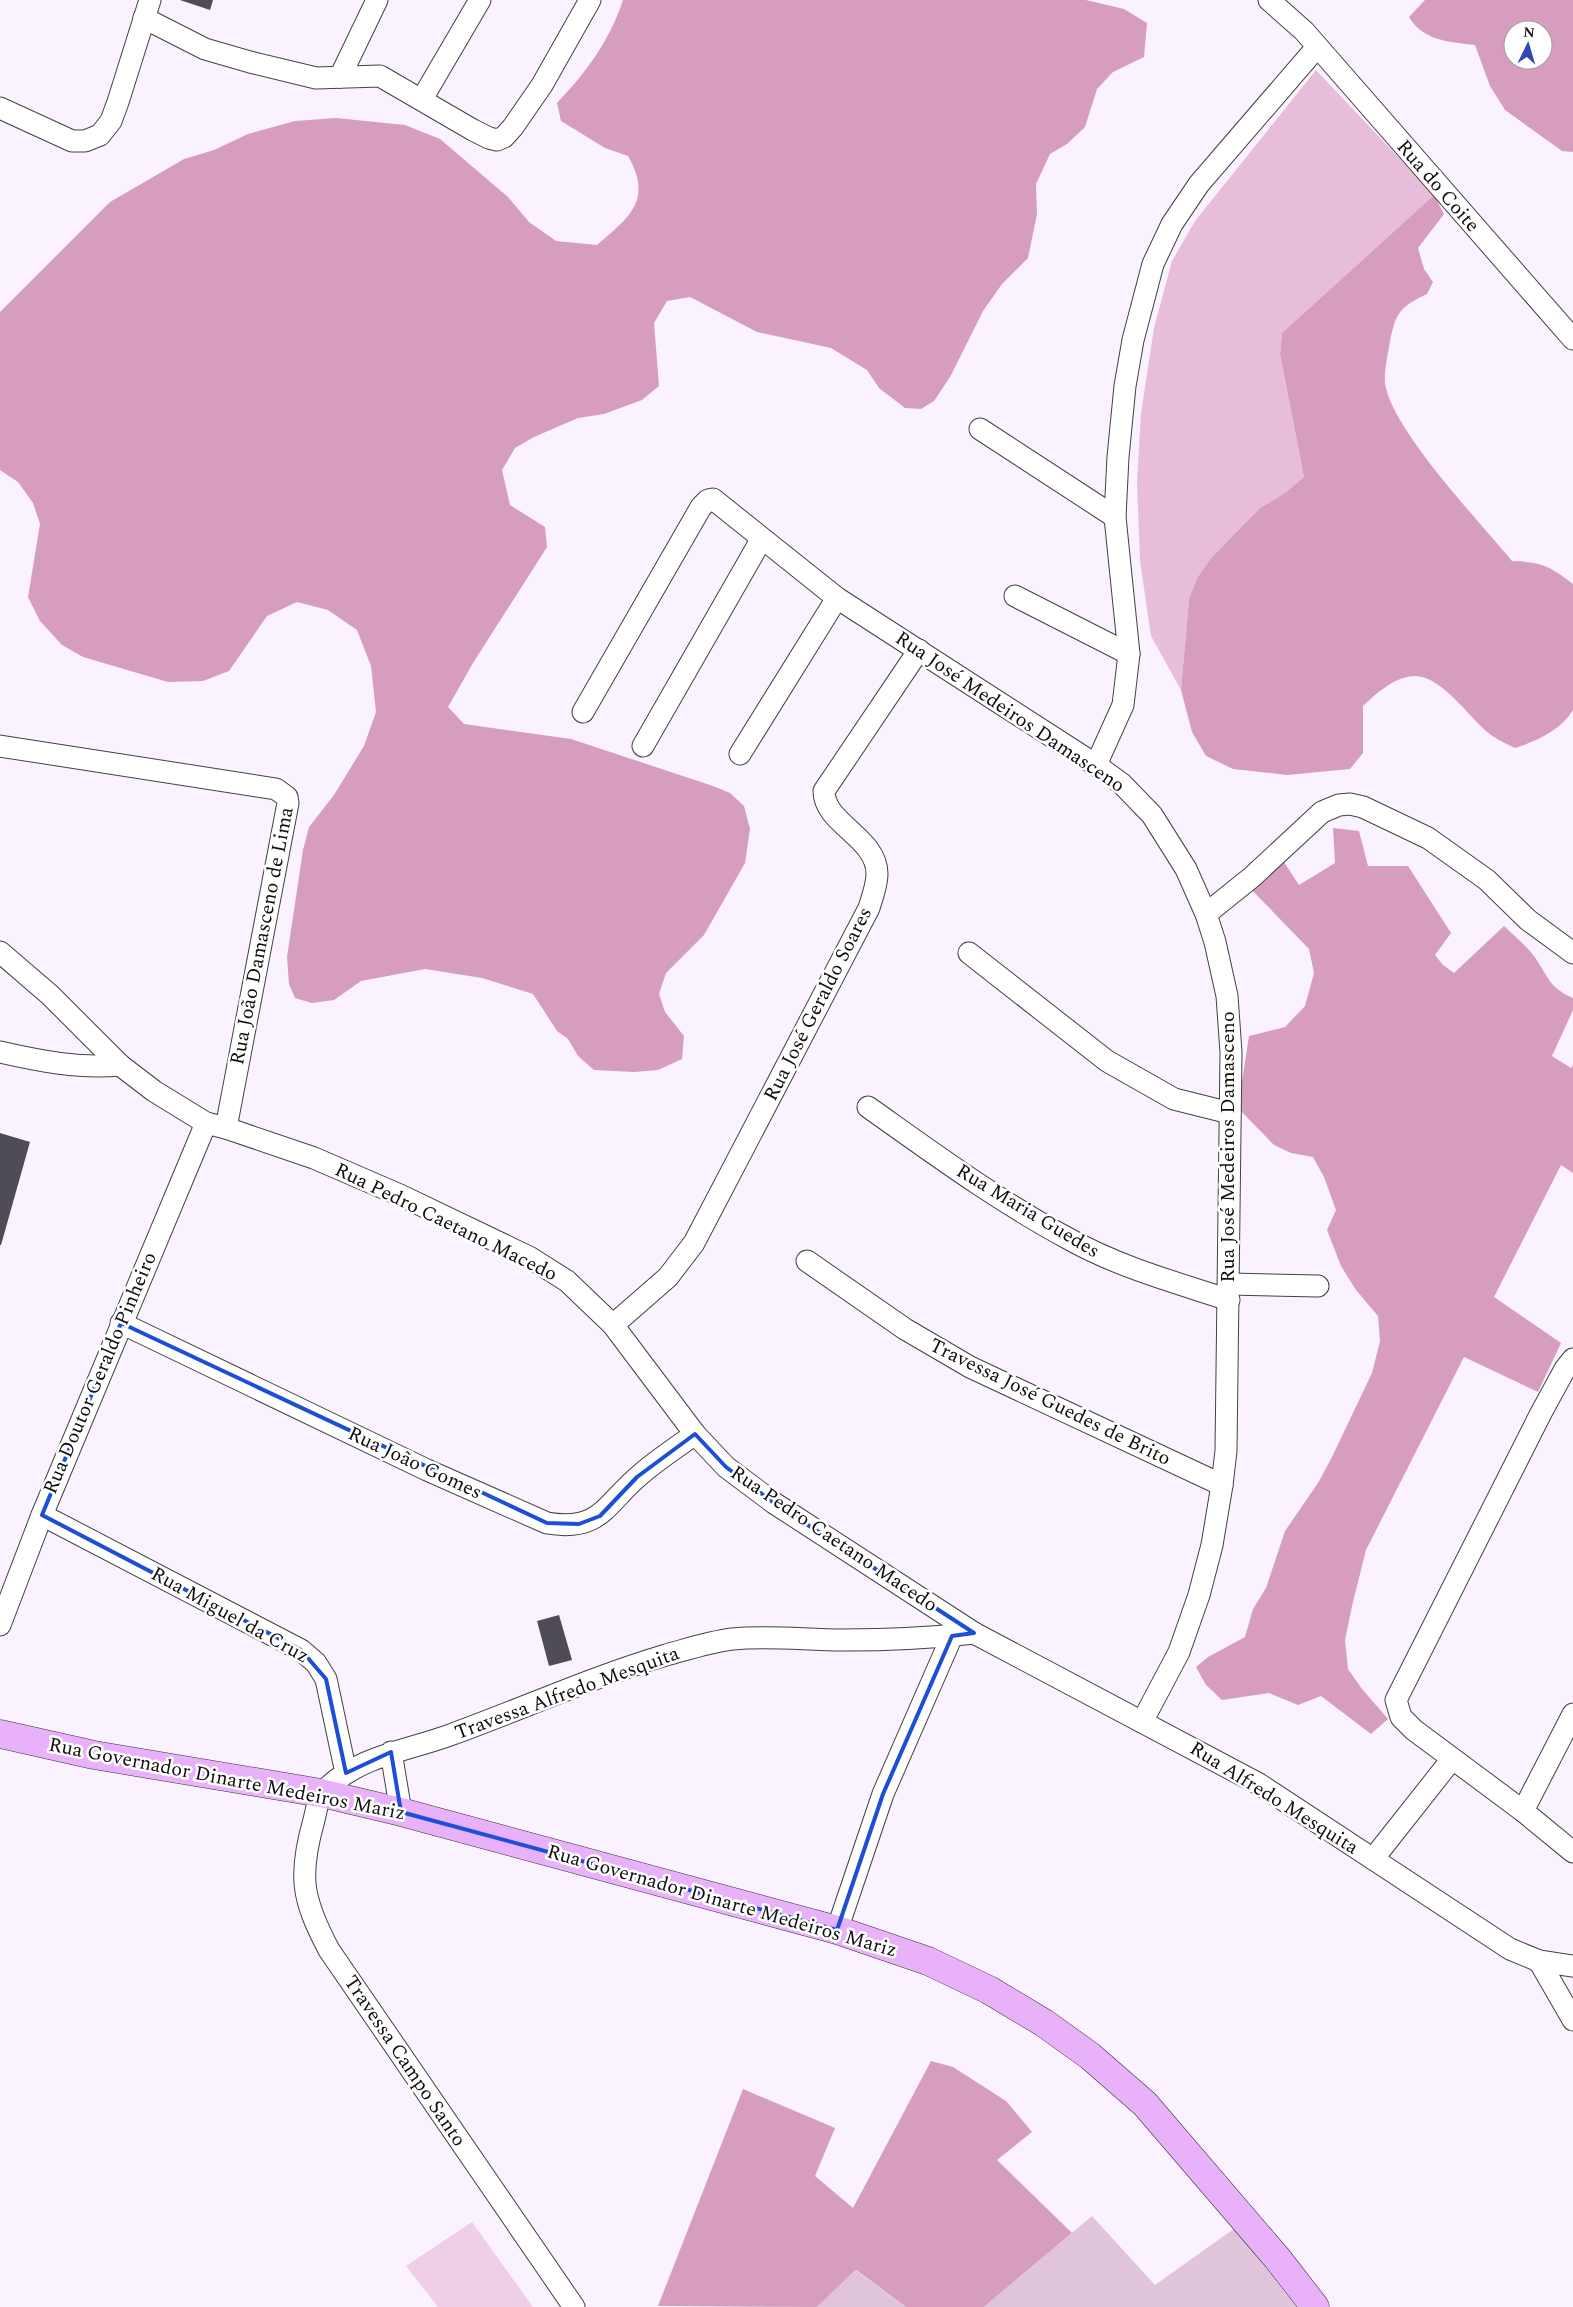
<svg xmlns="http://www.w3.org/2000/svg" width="1573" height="2307" font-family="Spectral,serif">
	<rect width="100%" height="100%" fill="#faf2fe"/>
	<polygon fill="#e7bdd9" points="1316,70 1434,195 1282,333 1280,354 1304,477 1285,493 1260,508 1212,557 1189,599 1181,690 1151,636 1140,561 1137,482 1141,413 1154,328 1172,261 1195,221"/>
	<g fill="#d79dbf" fill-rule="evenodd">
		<path d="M 623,0 L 1086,0 L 1124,9 L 1147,23 L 1144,57 L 1113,72 L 1097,89 L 1085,127 L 1067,144 L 1050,154 L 1036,184 L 1037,214 L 1028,258 L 1002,284 L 983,311 L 950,377 L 934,401 L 921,409 L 905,408 L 879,388 L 867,370 L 831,348 L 757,332 L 690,297 L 667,301 L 654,323 L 659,386 L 642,400 L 604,414 L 578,418 L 534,437 L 515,448 L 502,470 L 510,505 L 545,527 L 547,547 L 473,663 L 448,707 L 464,724 L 571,739 L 713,786 L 730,793 L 744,806 L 750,829 L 745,863 L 704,935 L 666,973 L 659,994 L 665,1012 L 684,1036 L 682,1059 L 658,1070 L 634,1072 L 594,1070 L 578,1056 L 568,1039 L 557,1031 L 533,994 L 482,978 L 425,969 L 361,981 L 334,1000 L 312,1003 L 295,998 L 289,984 L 287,957 L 303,850 L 309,827 L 334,795 L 364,746 L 376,712 L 371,666 L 357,630 L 328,610 L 297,602 L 267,616 L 229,671 L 203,681 L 168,682 L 83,657 L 62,645 L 40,621 L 28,597 L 40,524 L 33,503 L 18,482 L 0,470 L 0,312 L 110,202 L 184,159 L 214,150 L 248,134 L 295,121 L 336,118 L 405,125 L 440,139 L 508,197 L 529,222 L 556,241 L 597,245 C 630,217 653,200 628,156 L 605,148 L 561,121 L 557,103 C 586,73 610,40 623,0 Z"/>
		<path d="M 1425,0 L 1573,0 L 1573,152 L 1562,151 L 1505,110 L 1490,86 L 1475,45 C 1450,42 1423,41 1409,17 ZM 1513,30 L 1543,30 L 1543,60 L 1513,60 Z"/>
		<path d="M 1434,195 L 1444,214 L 1418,248 L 1424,269 L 1433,282 L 1427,294 C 1400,307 1396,312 1390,341 C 1388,354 1384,370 1385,383 C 1391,429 1480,522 1512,561 C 1542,562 1550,566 1573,584 L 1573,710 C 1561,730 1537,741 1515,748 C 1507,744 1498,740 1491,735 C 1470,719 1443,677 1416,676 C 1395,676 1377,693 1363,706 L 1363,753 L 1350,769 L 1287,775 L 1233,769 L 1206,756 L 1192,732 L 1181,690 L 1189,599 L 1198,577 L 1212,557 L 1260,508 L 1285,493 L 1304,477 L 1280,354 L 1282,333 Z"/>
		<path d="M 1333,828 L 1359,831 L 1368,866 L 1408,866 L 1451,933 L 1435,955 L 1443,965 L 1454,973 L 1504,926 C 1514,936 1526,945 1534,956 C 1549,977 1548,987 1573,998 L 1573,1010 L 1552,1056 L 1571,1068 L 1573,1065 L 1573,1173 L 1561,1165 L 1494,1297 L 1561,1343 L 1538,1392 L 1464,1357 L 1366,1550 L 1352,1606 L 1345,1640 L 1348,1669 L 1362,1689 L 1388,1719 L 1371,1734 L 1321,1696 L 1298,1705 L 1269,1693 L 1222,1700 L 1206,1685 L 1196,1667 L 1208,1657 L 1245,1637 L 1253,1609 L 1266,1588 L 1285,1531 L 1318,1483 L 1332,1457 L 1372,1373 L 1380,1341 L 1378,1316 L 1356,1290 L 1341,1266 L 1327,1230 L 1336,1210 L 1324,1177 L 1313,1157 L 1291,1153 L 1274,1145 L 1238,1108 L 1249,1036 L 1285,1027 L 1305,1006 L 1314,973 L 1309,949 L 1252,890 L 1282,859 L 1299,885 L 1335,863 Z"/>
		<polygon points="931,2061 953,2067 1006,2101 1032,2132 997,2160 1072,2233 984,2307 906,2307 856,2270 817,2307 658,2306 743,2089 835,2128 815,2176 853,2208"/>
	</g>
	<g fill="#e0c4da">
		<polygon points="1092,2216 1155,2285 1235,2228 1296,2307 984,2307"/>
		<polygon points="855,2270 906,2307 817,2307"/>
	</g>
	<polygon fill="#efcee8" points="472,2222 533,2307 438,2307 406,2266"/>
	<g fill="#4f4c57">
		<polygon points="180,0 213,0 210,10"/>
		<polygon points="0,1133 30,1142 1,1245 0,1245"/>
		<polygon points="559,1615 572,1660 549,1666 537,1621"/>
	</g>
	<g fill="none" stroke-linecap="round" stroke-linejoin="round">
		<g stroke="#424242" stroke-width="23">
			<g id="street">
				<polyline points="1269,0 1304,31 1573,339"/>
				<polyline points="144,18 205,49 250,62 316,78 380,76 473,130 489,138 497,140 504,137 513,127 542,85 590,0"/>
				<polyline points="340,77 377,0"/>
				<polyline points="422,99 480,0"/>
				<polyline points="0,108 72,141 85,141 100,135 111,121 118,102 150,0"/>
				<polyline points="980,429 1115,517"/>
				<polyline points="1015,596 1129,654"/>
				<polyline points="583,712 701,507 708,500 713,499 837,598 1096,765 1122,784 1152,815 1186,869 1206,914 1215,942 1227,996 1231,1052 1226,1451 1222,1485 1212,1545 1199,1595 1179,1652 1142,1722"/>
				<polyline points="0,746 276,789 287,797 288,803 226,1128"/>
				<polyline points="643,746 761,540"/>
				<polyline points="740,754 837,598"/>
				<polyline points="1096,765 1123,705 1129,654 1115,517 1118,457 1125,386 1133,340 1153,264 1172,224 1199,184 1317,47"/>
				<polyline points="1206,914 1252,877 1322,812 1339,805 1350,804 1363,807 1428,838 1487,880 1528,920 1573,953"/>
				<polyline points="0,952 50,995 120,1065 154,1091 206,1123 226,1128 314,1158 402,1196 529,1257 567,1281 613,1325 695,1434 726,1467 774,1503 974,1633 1259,1784 1510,1949 1539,1961 1573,1966"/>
				<polyline points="969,953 1107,1061 1174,1099 1230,1113"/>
				<path d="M 0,1052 C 39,1061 80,1069 120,1065"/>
				<path d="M 868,1107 C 933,1153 998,1201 1069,1239 C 1119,1267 1174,1282 1229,1300"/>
				<polyline points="807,1261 905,1329 970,1367 1222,1485"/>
				<polyline points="1229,1284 1318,1286"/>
				<path d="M 121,1323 L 427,1470 L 547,1523 C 601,1532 605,1504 640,1475 C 657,1460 676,1448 695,1434"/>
				<path d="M 613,1325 L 668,1277 L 694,1243 L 869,908 C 872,898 877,885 877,874 C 877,837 824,824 824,791 L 919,650"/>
				<polyline points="1573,1359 1565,1369 1541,1413 1396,1700 1401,1717 1414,1730 1523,1811 1573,1852"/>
				<polyline points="42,1515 301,1650 316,1663 326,1679 346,1773"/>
				<polyline points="0,1625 42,1515 206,1123"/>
				<polyline points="391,1752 401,1812"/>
				<polyline points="1523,1811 1573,1714"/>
				<polyline points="1373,1859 1452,1759"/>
				<polyline points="837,1930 883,1794 952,1636"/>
				<polyline points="1539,1961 1573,2020"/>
				<path d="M 574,2307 L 329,1950 C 302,1899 298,1876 314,1820 C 316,1812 318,1798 323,1792 C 357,1756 407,1751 450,1735 C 522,1709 592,1677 666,1655 C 688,1649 709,1642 732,1639 C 769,1635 806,1640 843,1640 C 886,1640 931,1638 974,1633"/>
			</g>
		</g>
		<g stroke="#313131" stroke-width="29">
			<polyline id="secondary" points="0,1734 94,1755 321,1793 401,1812 837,1930 928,1961 989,1990 1044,2023 1090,2056 1145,2104 1277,2258 1315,2307"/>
		</g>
		<use href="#street" stroke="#fff" stroke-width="21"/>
		<use href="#secondary" stroke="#e8b1fa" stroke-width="28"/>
	</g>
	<path fill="none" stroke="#1d4ed8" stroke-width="4" stroke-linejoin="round" d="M 121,1323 L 547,1523 L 579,1524 L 600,1516 L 637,1477 L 695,1434 L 726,1467 L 774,1503 L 974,1633 L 952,1636 L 883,1794 L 837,1930 L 401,1812 L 391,1752 L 346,1773 L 326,1679 L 301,1650 L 42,1515 Z"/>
	<g text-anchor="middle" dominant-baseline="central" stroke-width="5" stroke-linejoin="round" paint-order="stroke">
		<g font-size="20" fill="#0f0f0f" stroke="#fff">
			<text transform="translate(1438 186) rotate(49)">Rua do Coite</text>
			<text transform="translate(1010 712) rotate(34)">Rua José Medeiros Damasceno</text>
			<text transform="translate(262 936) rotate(-79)">Rua João Damasceno de Lima</text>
			<text transform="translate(818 1004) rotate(-63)">Rua José Geraldo Soares</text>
			<text transform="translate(1228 1147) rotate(-90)">Rua José Medeiros Damasceno</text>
			<text transform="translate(1028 1211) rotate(31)">Rua Maria Guedes</text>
			<text transform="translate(446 1222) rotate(26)">Rua Pedro Caetano Macedo</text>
			<text transform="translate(100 1373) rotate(-67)">Rua Doutor Geraldo Pinheiro</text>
			<text transform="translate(1050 1402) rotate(26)">Travessa José Guedes de Brito</text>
			<text transform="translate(415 1463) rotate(25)">Rua João Gomes</text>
			<text transform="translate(834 1539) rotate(34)">Rua Pedro Caetano Macedo</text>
			<text transform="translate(230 1615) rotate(29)">Rua Miguel da Cruz</text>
			<text transform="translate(567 1693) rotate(-20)">Travessa Alfredo Mesquita</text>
			<text transform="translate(227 1779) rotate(11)">Rua Governador Dinarte Medeiros Mariz</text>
			<text transform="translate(1274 1798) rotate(32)">Rua Alfredo Mesquita</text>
			<text transform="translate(722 1901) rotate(16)">Rua Governador Dinarte Medeiros Mariz</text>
			<text transform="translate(405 2061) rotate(56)">Travessa Campo Santo</text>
		</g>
	</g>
	<g transform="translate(1528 45) rotate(5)"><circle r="24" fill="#ffffff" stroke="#9f9f9f"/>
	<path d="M0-4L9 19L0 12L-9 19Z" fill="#2f47b8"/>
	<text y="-8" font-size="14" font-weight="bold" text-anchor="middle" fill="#0f0f0f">N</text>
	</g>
</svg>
